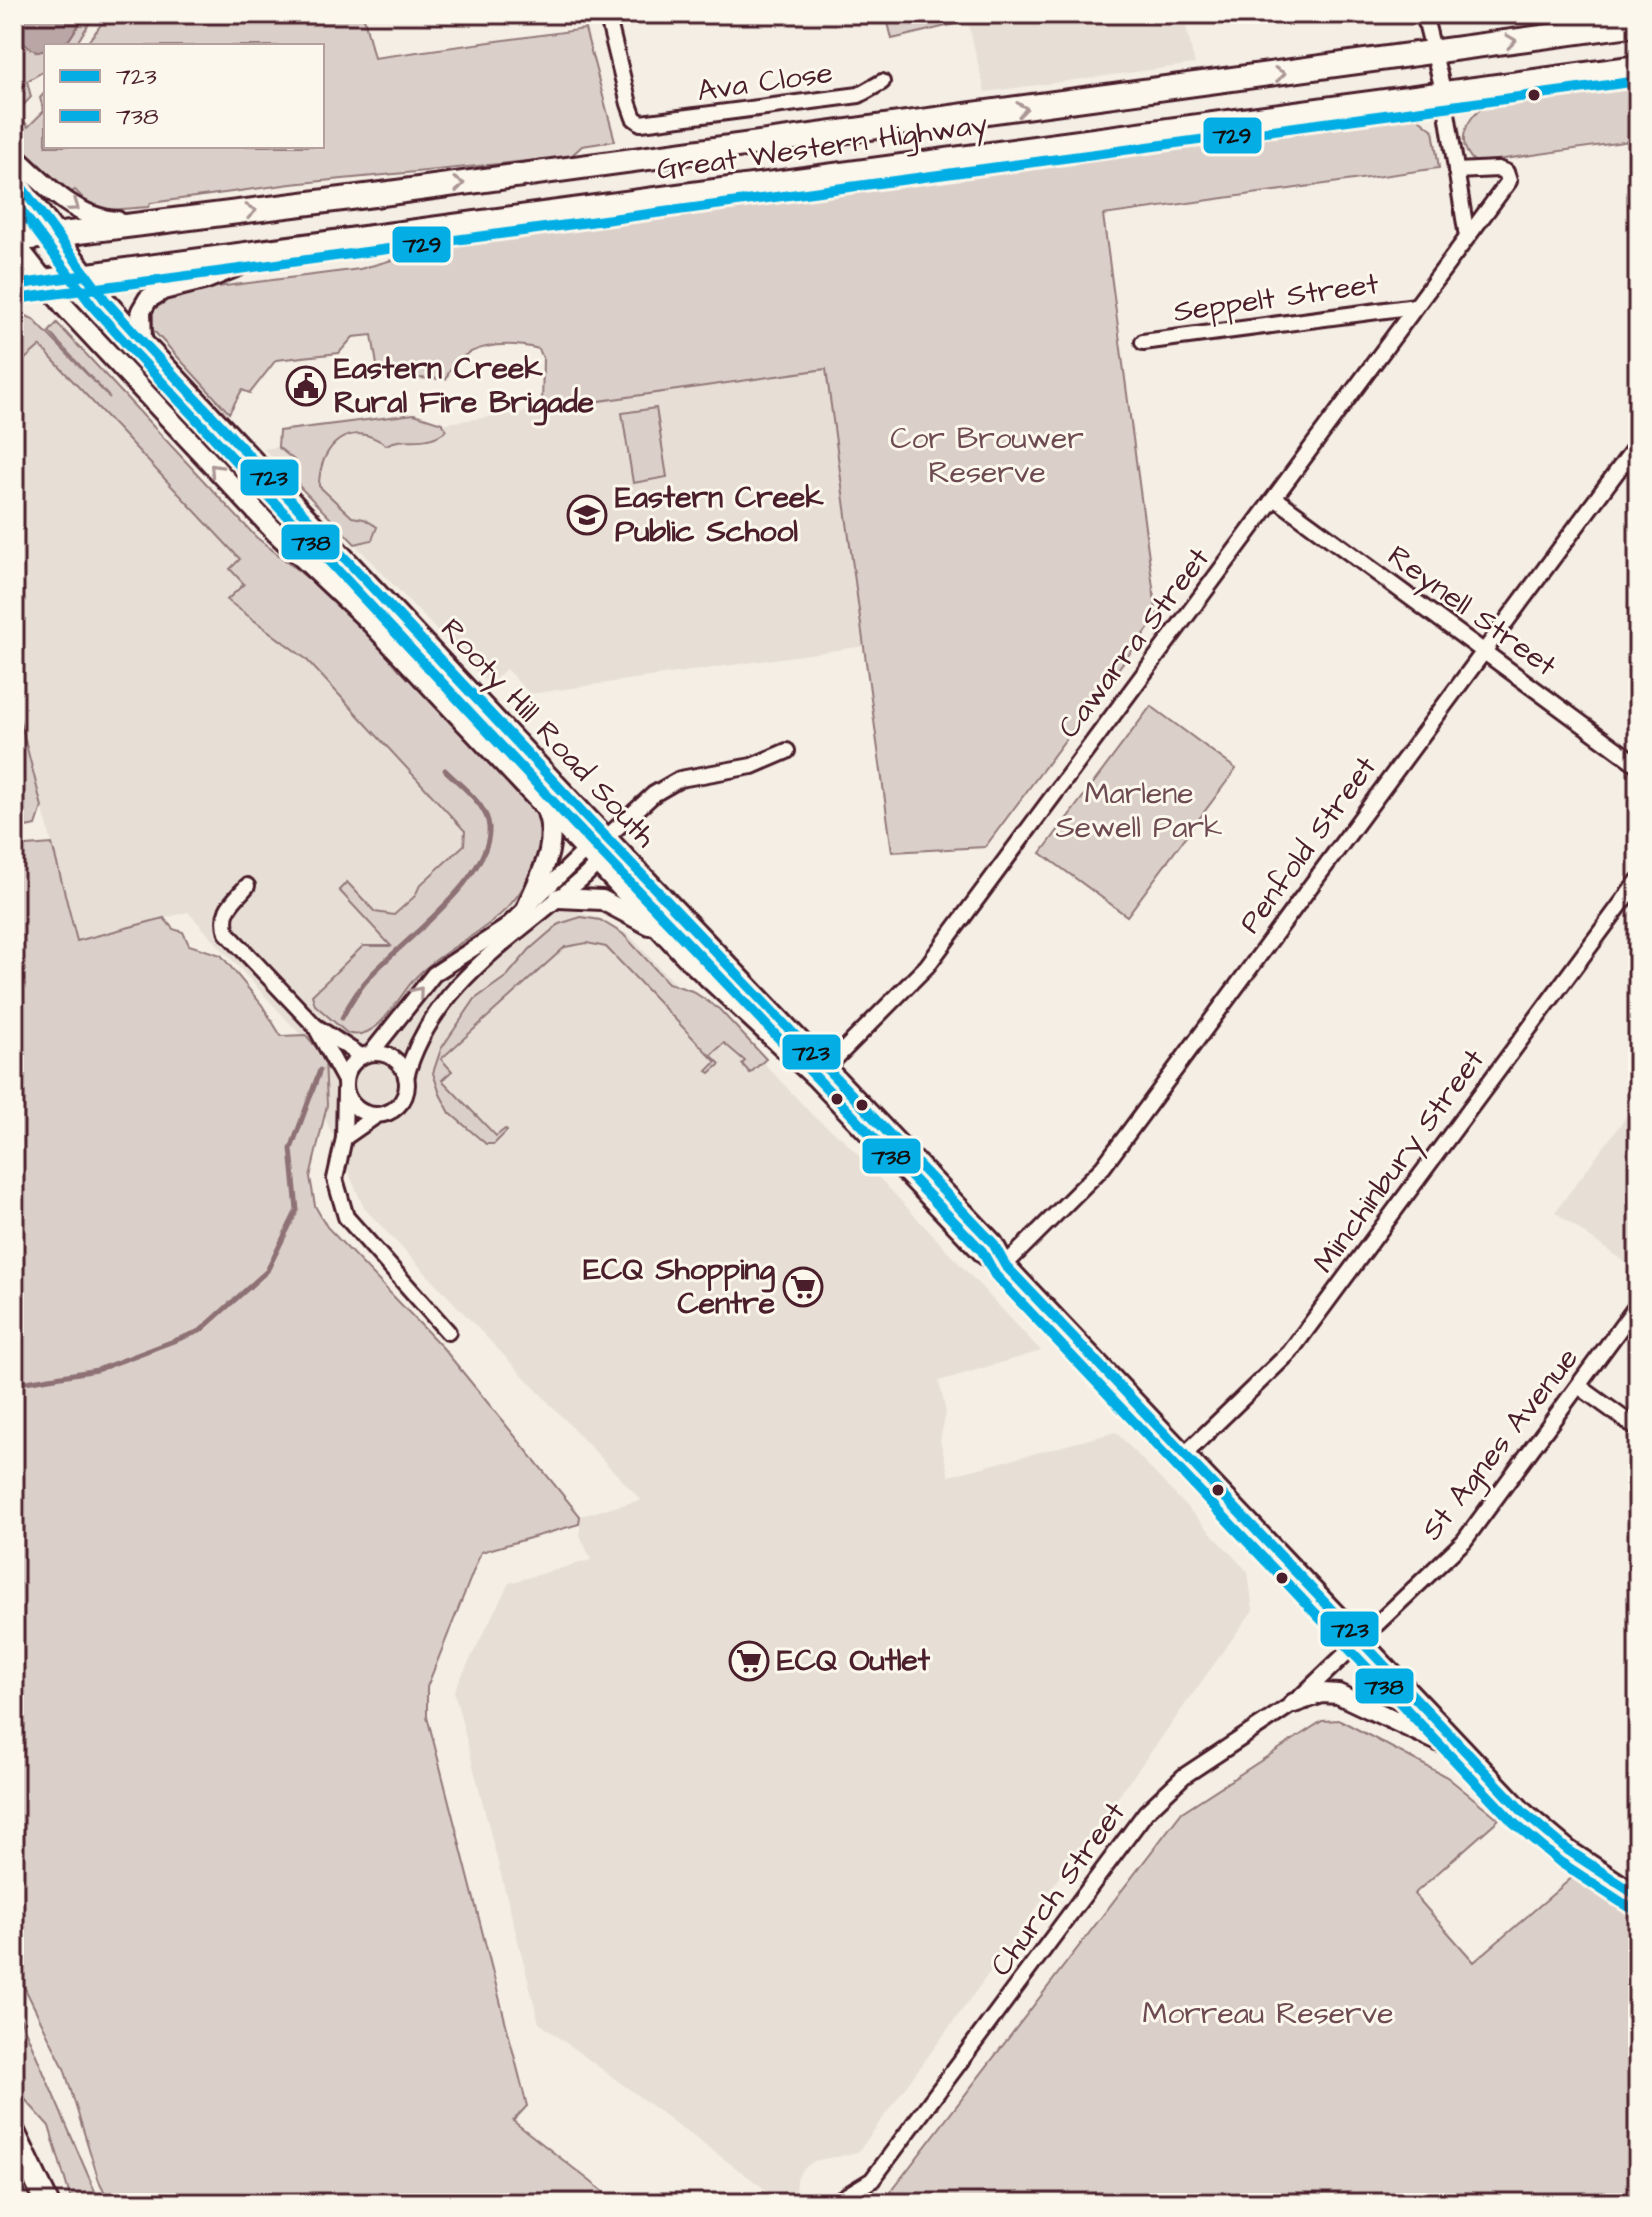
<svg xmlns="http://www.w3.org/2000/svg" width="1652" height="2217" font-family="'Architects Daughter',sans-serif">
	<rect width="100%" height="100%" fill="#f4eee4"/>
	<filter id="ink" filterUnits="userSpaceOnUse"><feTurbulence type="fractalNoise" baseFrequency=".0125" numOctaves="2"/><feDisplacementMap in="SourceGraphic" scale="16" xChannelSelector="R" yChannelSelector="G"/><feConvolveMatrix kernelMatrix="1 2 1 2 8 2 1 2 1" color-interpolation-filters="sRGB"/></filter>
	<g filter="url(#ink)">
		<g fill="#e7dfd6">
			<polygon points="966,14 1183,14 1195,64 985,92"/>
			<polygon points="19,313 529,862 580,913 602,919 630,936 671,980 707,1006 742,1039 813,1116 842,1138 1041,1351 939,1381 946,1413 940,1440 949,1476 1116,1432 1248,1572 1253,1610 1159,1741 858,2152 814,2161 801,2171 796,2182 794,2203 784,2203 539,2023 454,1691 509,1583 591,1560 580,1535 580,1516 641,1500 364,1208 319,1104 319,1055 188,912 77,941 14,697 14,321"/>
			<polygon points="826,369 865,646 530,694 506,669 489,685 264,449"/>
			<polygon points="1638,1101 1638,1265 1635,1270 1555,1212"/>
		</g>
		<g fill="#dbd0c9" stroke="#92787a" stroke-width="2">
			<polygon points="86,14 95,14 75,46 58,46 68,41"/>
			<polygon points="109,14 363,14 374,58 585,29 615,141 582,146 570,157 291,184 151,203 148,207 95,211 76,201 82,197 75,190 68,194 14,148 14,30 19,39 38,52 46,50 46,70 27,81 31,97 18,111 28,127 44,111 40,98 46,91 46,146 322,146 322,46 85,46"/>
			<polygon points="886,14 957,14 959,23 892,39"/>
			<path d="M 1638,83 L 1638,140 L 1476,163 C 1454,144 1465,119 1485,106 Z"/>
			<path d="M 1415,116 L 1433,130 L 1439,168 L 1103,215 L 1157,617 L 985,847 L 892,852 L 826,369 L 542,409 L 543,358 L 539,349 C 507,341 459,342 446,379 L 379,377 L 372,335 L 353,337 L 339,353 L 276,360 L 250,393 L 242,390 L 229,413 L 153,330 L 153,310 L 165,302 L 169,293 L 360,269 L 460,241 L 815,198 Z"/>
			<path d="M 14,310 L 33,319 L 110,398 L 49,332 L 57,323 L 256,537 L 349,611 L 538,813 L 543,824 L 545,845 L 540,844 C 535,860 528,881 518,895 C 492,931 448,945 418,975 C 399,993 379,1044 347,1033 L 315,1005 L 312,995 L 363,946 L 391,946 L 339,890 L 347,882 L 375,912 L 394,915 L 415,896 L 420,885 L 464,845 L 465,831 L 306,659 L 227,600 L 244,584 L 230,569 L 240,559 L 40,346 L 24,360 C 10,348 14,330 14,310 Z"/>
			<polygon points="656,408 667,477 633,483 622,413"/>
			<path d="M 414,414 L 442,423 L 447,430 C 424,448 407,434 386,445 C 350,418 319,445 319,486 L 352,517 L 364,519 L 377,527 L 372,540 L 355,544 L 299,486 L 294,460 L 278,447 L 279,431 Z"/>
			<polygon points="14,697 42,807 36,825 14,829"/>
			<polygon points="1151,706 1236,769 1127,916 1041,853"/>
			<polygon points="52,844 77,941 164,918 173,929 183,932 189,945 221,955 262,1005 281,1036 306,1035 325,1058 327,1105 310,1177 315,1206 327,1227 443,1348 580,1516 579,1524 481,1552 427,1687 427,1716 527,2106 513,2121 618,2203 110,2203 99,2181 64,2068 14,1966 14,847"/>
			<polygon points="581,917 600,920 623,934 668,983 692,991 719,1009 766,1059 750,1073 742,1064 745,1061 724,1043 711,1055 720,1064 710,1073 707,1071 716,1062 606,947 587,943 565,947 441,1059 452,1071 442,1080 496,1136 505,1129 507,1131 494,1144 486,1144 450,1113 440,1094 433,1073 441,1049 475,999 507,976 530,949 559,924"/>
			<polygon points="1340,1720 1447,1777 1499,1819 1414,1894 1474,1962 1574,1876 1638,1918 1638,2203 882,2203 1182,1812 1322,1721"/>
			<polygon points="14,2004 100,2203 72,2203 49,2126 14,2087"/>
		</g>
		<path fill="#baa7a5" stroke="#8d7174" stroke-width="2" d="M 14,14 L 86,14 L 68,41 L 46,46 L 46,50 L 38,52 C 20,45 14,33 14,14 Z"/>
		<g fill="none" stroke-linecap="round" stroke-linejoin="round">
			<g stroke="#8d7174" stroke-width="5">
				<path d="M 342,1018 C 350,1002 360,987 373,973 C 403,941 501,870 488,821 C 483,802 459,784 445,770"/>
				<polyline points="14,1384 97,1370 200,1331 267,1271 297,1210 291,1149 320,1070"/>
			</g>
			<g stroke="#4a1f2b" stroke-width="20">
				<g id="minor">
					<polyline points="607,14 629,104 634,118 641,123 859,95 882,82"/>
					<polyline points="1424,14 1444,94 1467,237"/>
					<polyline points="1143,342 1416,306"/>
					<polyline points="1275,498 1638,765"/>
					<path d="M 247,886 C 233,902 220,910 227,933 L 315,1026 L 345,1081"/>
					<polyline points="315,1026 361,1056"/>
					<polyline points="371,1053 434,974 505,928 585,851 607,837 654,794 680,779 752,766 787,751"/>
					<circle cx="376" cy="1084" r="31"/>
					<polyline points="821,1073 927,966 1509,181 1506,172 1498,169 1456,171"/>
					<path d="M 406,1077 C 432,983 516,937 586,875 L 597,864 L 607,837"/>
					<polyline points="345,1091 344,1138 335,1179 346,1217 448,1332"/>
					<polyline points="344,1138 377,1115"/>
					<polyline points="1005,1265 1103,1167 1638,443"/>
					<polyline points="1580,1387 1638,1429"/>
					<polyline points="1183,1456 1290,1352 1638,881"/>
					<polyline points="834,2203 872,2180 1146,1812 1184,1776 1294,1703 1464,1541 1638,1304"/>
				</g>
			</g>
			<g stroke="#4a1f2b" stroke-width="24">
				<g id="major">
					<path d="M 14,156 C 43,183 76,219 117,221"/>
					<polyline points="14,177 105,300 142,341 584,814 993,1243 1005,1265 1524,1813 1568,1850 1638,1896"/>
					<polyline points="14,242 64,306 276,533 371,623 689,960 816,1078 985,1255 1005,1265"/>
					<polyline points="142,341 141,311 148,299 163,290 207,279 260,257"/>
					<polyline points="559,898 602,900 649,925"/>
					<path d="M 527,907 C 540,875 559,847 547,812"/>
					<polyline points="1294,1703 1322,1693 1338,1694 1457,1750"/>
				</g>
			</g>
			<g stroke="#4a1f2b" stroke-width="28">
				<g id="highway">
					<polyline points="14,240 382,194 1638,24"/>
					<polyline points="14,285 1638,67"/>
					<polyline points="14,2134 47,2203"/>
				</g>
			</g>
			<use href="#minor" stroke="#fbf7ec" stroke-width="14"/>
			<use href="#major" stroke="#fbf7ec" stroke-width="18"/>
			<use href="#highway" stroke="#fbf7ec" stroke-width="22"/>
			<g stroke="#fbf7ec" stroke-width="16">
				<g id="bus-1">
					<polyline points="14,177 105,300 142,341 584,814 993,1243 1005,1265 1524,1813 1568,1850 1638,1896"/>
					<polyline points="14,285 87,275"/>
				</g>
			</g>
			<g stroke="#fbf7ec" stroke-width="16">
				<polyline id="bus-2" points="14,201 94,308 132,350 574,824 982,1251 995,1275 1514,1823 1560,1862 1630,1908"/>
			</g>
			<g stroke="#fbf7ec" stroke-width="16">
				<polyline id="bus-3" points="16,299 1638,81"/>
			</g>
			<use href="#bus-1" stroke="#04aee5" stroke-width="10"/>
			<use href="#bus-2" stroke="#04aee5" stroke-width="10"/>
			<use href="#bus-3" stroke="#04aee5" stroke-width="10"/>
		</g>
		<defs><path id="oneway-chevron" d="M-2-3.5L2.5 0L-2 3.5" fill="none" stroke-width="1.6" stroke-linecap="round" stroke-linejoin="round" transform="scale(2)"/></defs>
		<g stroke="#ab9695">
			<use href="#oneway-chevron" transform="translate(1511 41) rotate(-8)"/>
			<use href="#oneway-chevron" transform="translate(1280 74) rotate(-8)"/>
			<use href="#oneway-chevron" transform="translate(1022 109) rotate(-8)"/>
			<use href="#oneway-chevron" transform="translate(459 184) rotate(-8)"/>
			<use href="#oneway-chevron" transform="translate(74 206) rotate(36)"/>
			<use href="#oneway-chevron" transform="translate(251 211) rotate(-8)"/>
			<use href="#oneway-chevron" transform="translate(215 469) rotate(-133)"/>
			<use href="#oneway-chevron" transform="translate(418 992) rotate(-50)"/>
		</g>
	</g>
	<defs>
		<g id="civic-ring" transform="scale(2)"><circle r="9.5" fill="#fbf7ec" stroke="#4a1f2b" stroke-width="1.5"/><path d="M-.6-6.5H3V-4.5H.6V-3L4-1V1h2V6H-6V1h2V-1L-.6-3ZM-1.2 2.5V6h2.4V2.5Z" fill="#4a1f2b"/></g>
		<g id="school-ring" transform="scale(2)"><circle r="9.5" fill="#fbf7ec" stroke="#4a1f2b" stroke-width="1.5"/><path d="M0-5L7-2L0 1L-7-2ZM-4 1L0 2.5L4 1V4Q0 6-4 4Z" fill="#4a1f2b"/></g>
		<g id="supermarket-ring" transform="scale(2)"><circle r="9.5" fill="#fbf7ec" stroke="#4a1f2b" stroke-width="1.5"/><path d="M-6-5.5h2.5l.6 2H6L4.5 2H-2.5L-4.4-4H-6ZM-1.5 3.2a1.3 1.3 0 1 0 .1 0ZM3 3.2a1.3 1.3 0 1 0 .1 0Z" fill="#4a1f2b"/></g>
	</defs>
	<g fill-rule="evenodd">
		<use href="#civic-ring" x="306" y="386"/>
		<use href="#school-ring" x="587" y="515"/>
		<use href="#supermarket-ring" x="803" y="1287"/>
		<use href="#supermarket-ring" x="749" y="1661"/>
	</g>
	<g fill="#4a1f2b" stroke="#fbf7ec" stroke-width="3">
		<circle cx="1534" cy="95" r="7"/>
		<circle cx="837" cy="1099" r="7"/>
		<circle cx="862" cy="1105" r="7"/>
		<circle cx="1218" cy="1490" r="7"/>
		<circle cx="1282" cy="1578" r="7"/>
	</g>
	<g text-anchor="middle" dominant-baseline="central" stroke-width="6" stroke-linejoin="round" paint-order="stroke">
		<g font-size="30" fill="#4a1f2b" stroke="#fbf7ec">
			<text transform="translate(765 82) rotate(-8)">Ava Close</text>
			<text transform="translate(822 147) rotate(-8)">Great Western Highway</text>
			<text transform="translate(1276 298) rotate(-8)">Seppelt Street</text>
			<text transform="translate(1472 611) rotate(36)">Reynell Street</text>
			<text transform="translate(1134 643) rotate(-53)">Cawarra Street</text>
			<text transform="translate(548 733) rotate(47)">Rooty Hill Road South</text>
			<text transform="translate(1308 845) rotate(-54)">Penfold Street</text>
			<text transform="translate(1399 1161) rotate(-54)">Minchinbury Street</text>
			<text transform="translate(1500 1444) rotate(-52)">St Agnes Avenue</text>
			<text transform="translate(1058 1889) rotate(-54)">Church Street</text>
		</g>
		<g font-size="30" font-weight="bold" fill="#4a1f2b" stroke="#fbf7ec" text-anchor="start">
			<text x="334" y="369">Eastern Creek<tspan x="334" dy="34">Rural Fire Brigade</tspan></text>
			<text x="615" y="498">Eastern Creek<tspan x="615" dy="34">Public School</tspan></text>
			<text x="775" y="1270" text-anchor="end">ECQ Shopping<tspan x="775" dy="34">Centre</tspan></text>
			<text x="777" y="1661">ECQ Outlet</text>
		</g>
		<g font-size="30" fill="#6e4b52" stroke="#fbf7ec">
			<text x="987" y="439">Cor Brouwer<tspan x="987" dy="34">Reserve</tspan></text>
			<text x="1139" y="794">Marlene<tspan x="1139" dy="34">Sewell Park</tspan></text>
			<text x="1268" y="2014">Morreau Reserve</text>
		</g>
	</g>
	<g stroke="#fbf7ec" stroke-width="3">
		<rect x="1202" y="116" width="61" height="39" rx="8" fill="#04aee5"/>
		<rect x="391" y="225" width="61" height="39" rx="8" fill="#04aee5"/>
		<rect x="239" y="458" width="61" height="39" rx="8" fill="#04aee5"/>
		<rect x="280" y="523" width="61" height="38" rx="8" fill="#04aee5"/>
		<rect x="781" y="1033" width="61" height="38" rx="8" fill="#04aee5"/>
		<rect x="861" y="1137" width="61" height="38" rx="8" fill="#04aee5"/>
		<rect x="1319" y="1610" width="61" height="38" rx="8" fill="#04aee5"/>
		<rect x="1354" y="1667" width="61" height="38" rx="8" fill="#04aee5"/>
	</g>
	<g font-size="22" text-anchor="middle" font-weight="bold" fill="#111">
		<text x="1232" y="143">729</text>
		<text x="422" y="252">729</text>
		<text x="269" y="485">723</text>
		<text x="311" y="550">738</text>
		<text x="811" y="1060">723</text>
		<text x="891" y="1164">738</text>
		<text x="1350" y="1637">723</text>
		<text x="1384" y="1694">738</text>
	</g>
	<rect width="1652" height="2217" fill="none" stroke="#fbf7ec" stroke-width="48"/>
	<rect x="24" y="24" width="1604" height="2169" fill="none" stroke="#4a1f2b" stroke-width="3" filter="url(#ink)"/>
	<rect x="44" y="44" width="280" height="104" fill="#fbf7ec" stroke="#b4a19f" stroke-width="2"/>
	<rect x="60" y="70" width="40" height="12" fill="#04aee5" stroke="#b4a19f" stroke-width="2"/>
	<text x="116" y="84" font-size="24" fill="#4a1f2b">723</text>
	<rect x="60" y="110" width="40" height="12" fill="#04aee5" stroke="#b4a19f" stroke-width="2"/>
	<text x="116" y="124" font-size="24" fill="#4a1f2b">738</text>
</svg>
